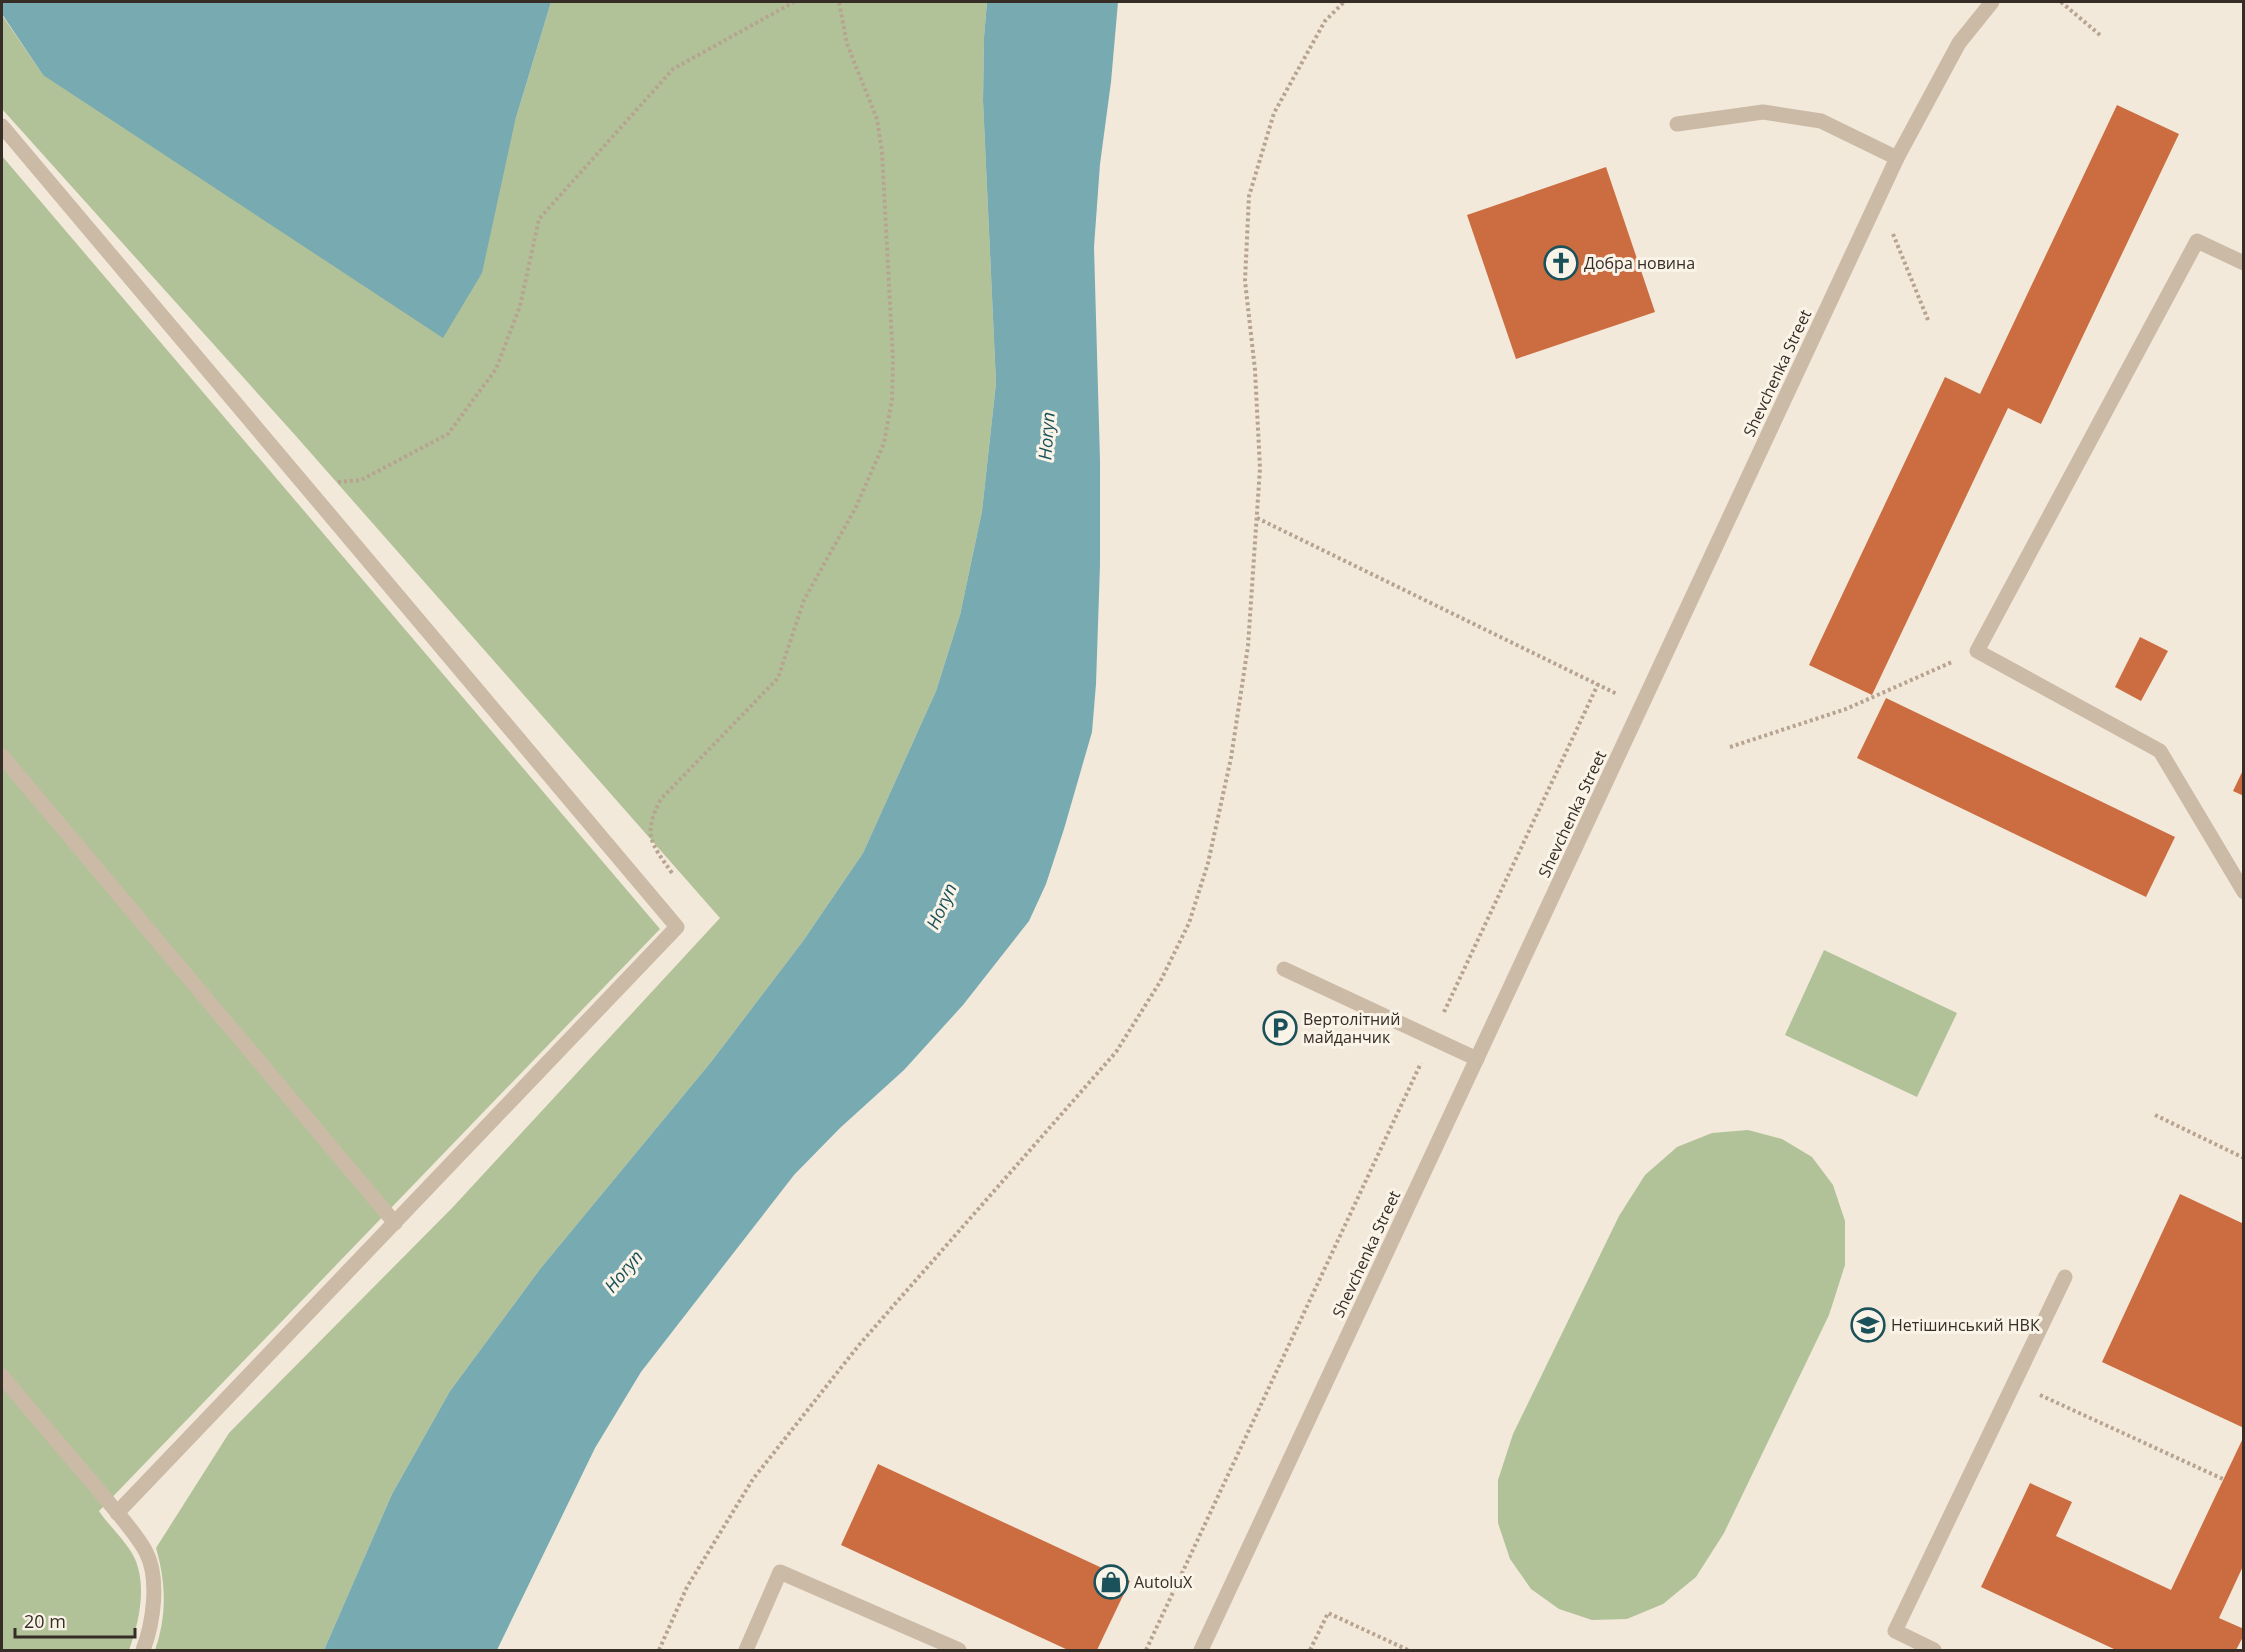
<svg xmlns="http://www.w3.org/2000/svg" width="2245" height="1652" font-family="'Open Sans',sans-serif">
	<rect width="100%" height="100%" fill="#f3e9da"/>
	<g fill="#b1c299">
		<path d="M 551,2 L 987,2 L 984,37 L 983,101 L 996,383 L 982,511 L 960,615 L 936,691 L 863,853 L 803,941 L 711,1062 L 540,1269 L 450,1391 L 392,1494 L 324,1650 L 155,1650 C 167,1616 166,1583 156,1548 L 229,1433 L 453,1207 L 720,918 L 295,435 L 2,109 L 2,15 L 43,75 L 515,121 Z"/>
		<path d="M 2,156 L 660,929 L 99,1511 C 109,1526 128,1543 135,1559 C 147,1587 139,1623 129,1650 L 2,1650 Z"/>
		<polygon points="1824,950 1957,1013 1917,1097 1785,1035"/>
		<polygon points="1748,1130 1782,1139 1812,1157 1833,1185 1845,1221 1845,1265 1829,1315 1724,1533 1696,1577 1663,1604 1627,1619 1592,1620 1559,1609 1531,1589 1510,1559 1498,1523 1498,1480 1513,1434 1619,1216 1645,1175 1677,1147 1712,1133"/>
	</g>
	<g fill="#78aab1">
		<polygon points="2,2 551,2 515,121 482,273 443,338 43,75 2,14"/>
		<polygon points="987,2 1118,2 1111,82 1100,164 1094,247 1100,460 1100,565 1096,684 1092,732 1064,829 1046,884 1029,921 963,1005 904,1070 840,1128 794,1175 641,1372 595,1448 497,1650 324,1650 392,1494 450,1391 540,1269 711,1062 803,941 863,853 936,691 960,615 982,511 996,383 983,101 984,37"/>
	</g>
	<g fill="#cb6d40">
		<polygon points="2117,105 2179,134 2041,424 2008,408 1872,695 1809,665 1945,377 1980,394"/>
		<polygon points="1606,167 1655,312 1516,359 1467,215"/>
		<polygon points="2140,637 2168,651 2141,701 2115,687"/>
		<polygon points="1886,698 2175,837 2146,897 1857,758"/>
		<polygon points="2244,768 2244,796 2233,791"/>
		<polygon points="2180,1194 2244,1224 2244,1428 2102,1362"/>
		<polygon points="2244,1436 2244,1564 2219,1618 2244,1629 2244,1635 2236,1650 2116,1650 1981,1587 2030,1483 2072,1502 2056,1536 2171,1590"/>
		<polygon points="878,1464 1130,1581 1097,1650 1068,1650 841,1545"/>
	</g>
	<g fill="none" stroke-linecap="round" stroke-linejoin="round">
		<g stroke="#b7a490" stroke-width="4" stroke-dasharray="3 3" stroke-linecap="butt">
			<polyline points="2061,2 2100,35"/>
			<polyline points="1893,234 1928,320"/>
			<polyline points="338,482 361,480 448,434 496,369 520,306 539,219 673,69 794,2"/>
			<polyline points="1257,518 1617,694"/>
			<polyline points="1730,747 1846,709 1952,662"/>
			<path d="M 672,873 C 651,843 642,835 661,799 L 778,678 L 804,600 L 856,507 L 884,443 L 892,400 L 893,361 L 882,152 L 877,119 L 847,44 L 839,2"/>
			<polyline points="1444,1012 1598,684"/>
			<polyline points="2155,1115 2244,1158"/>
			<polyline points="2040,1395 2223,1479"/>
			<polyline points="659,1650 687,1587 753,1479 859,1345 1116,1052 1160,982 1189,923 1208,863 1231,758 1248,646 1260,468 1255,370 1245,281 1249,196 1274,113 1325,21 1344,2"/>
			<polyline points="1146,1650 1421,1063"/>
			<polyline points="1310,1650 1328,1613 1408,1650"/>
		</g>
		<g stroke="#cbbaa6" stroke-width="15">
			<polyline points="1677,124 1763,112 1821,121 1897,158"/>
			<polyline points="2,126 677,927 117,1513"/>
			<polyline points="2244,263 2197,241 1977,651 2160,751 2244,892"/>
			<polyline points="2,756 395,1223"/>
			<polyline points="1284,969 1477,1059"/>
			<path d="M 2,1376 C 33,1413 64,1450 96,1487 C 111,1506 135,1531 146,1552 C 160,1579 153,1624 143,1650"/>
			<polyline points="746,1650 780,1572 959,1650"/>
			<polyline points="1201,1650 1897,158 1959,43 1992,2"/>
			<polyline points="1934,1650 1895,1631 2065,1277"/>
		</g>
	</g>
	<defs>
		<g id="church-ring" transform="scale(1.725)"><circle r="9.5" fill="#faf3e7" stroke="#1b515a" stroke-width="1.5"/><path d="M-1.2-6h2.4v3.5h3.3v2.4h-3.3V6h-2.4V-.1h-3.3v-2.4h3.3Z" fill="#1b515a"/></g>
		<g id="parking-ring" transform="scale(1.725)"><circle r="9.5" fill="#faf3e7" stroke="#1b515a" stroke-width="1.5"/><path d="M-3.5-5.5H1a3.5 3.5 0 0 1 0 7H-1V5.5H-3.5ZM-1-3.4V-.6H.8a1.4 1.4 0 0 0 0-2.8Z" fill="#1b515a"/></g>
		<g id="school-ring" transform="scale(1.725)"><circle r="9.5" fill="#faf3e7" stroke="#1b515a" stroke-width="1.5"/><path d="M0-5L7-2L0 1L-7-2ZM-4 1L0 2.5L4 1V4Q0 6-4 4Z" fill="#1b515a"/></g>
		<g id="shop-ring" transform="scale(1.725)"><circle r="9.5" fill="#faf3e7" stroke="#1b515a" stroke-width="1.5"/><path d="M-5-2.5h2.3a2.7 3.5 0 0 1 5.4 0H5L5.5 6h-11ZM-1.5-2.5h3a1.5 2.3 0 0 0-3 0Z" fill="#1b515a"/></g>
	</defs>
	<g fill-rule="evenodd">
		<use href="#church-ring" x="1561" y="263"/>
		<use href="#parking-ring" x="1280" y="1028"/>
		<use href="#school-ring" x="1868" y="1325"/>
		<use href="#shop-ring" x="1111" y="1582"/>
	</g>
	<g text-anchor="middle" dominant-baseline="central" stroke-width="6" stroke-linejoin="round" paint-order="stroke">
		<g font-size="16" fill="#372d27" stroke="#faf3e7" text-anchor="start">
			<text x="1584" y="263">Добра новина</text>
			<text x="1303" y="1019">Вертолітний<tspan x="1303" dy="18">майданчик</tspan></text>
			<text x="1891" y="1325">Нетішинський НВК</text>
			<text x="1134" y="1582">AutoluX</text>
		</g>
		<g font-size="16" fill="#372d27" stroke="#faf3e7">
			<text transform="translate(1777 373) rotate(-65)">Shevchenka Street</text>
			<text transform="translate(1572 814) rotate(-65)">Shevchenka Street</text>
			<text transform="translate(1366 1254) rotate(-65)">Shevchenka Street</text>
		</g>
		<g font-size="18" font-style="italic" fill="#1b515a" stroke="#faf3e7">
			<text transform="translate(1046 436) rotate(-86)">Horyn</text>
			<text transform="translate(941 906) rotate(-66)">Horyn</text>
			<text transform="translate(623 1271) rotate(-50)">Horyn</text>
		</g>
	</g>
	<rect width="2245" height="1652" fill="none" stroke="#372d27" stroke-width="6"/>
	<path d="M15 1628v9h120v-9" fill="none" stroke="#372d27" stroke-width="3"/>
	<text x="24" y="1628" font-size="18" fill="#372d27" stroke="#faf3e7" stroke-width="4.5" paint-order="stroke">20 m</text>
</svg>
